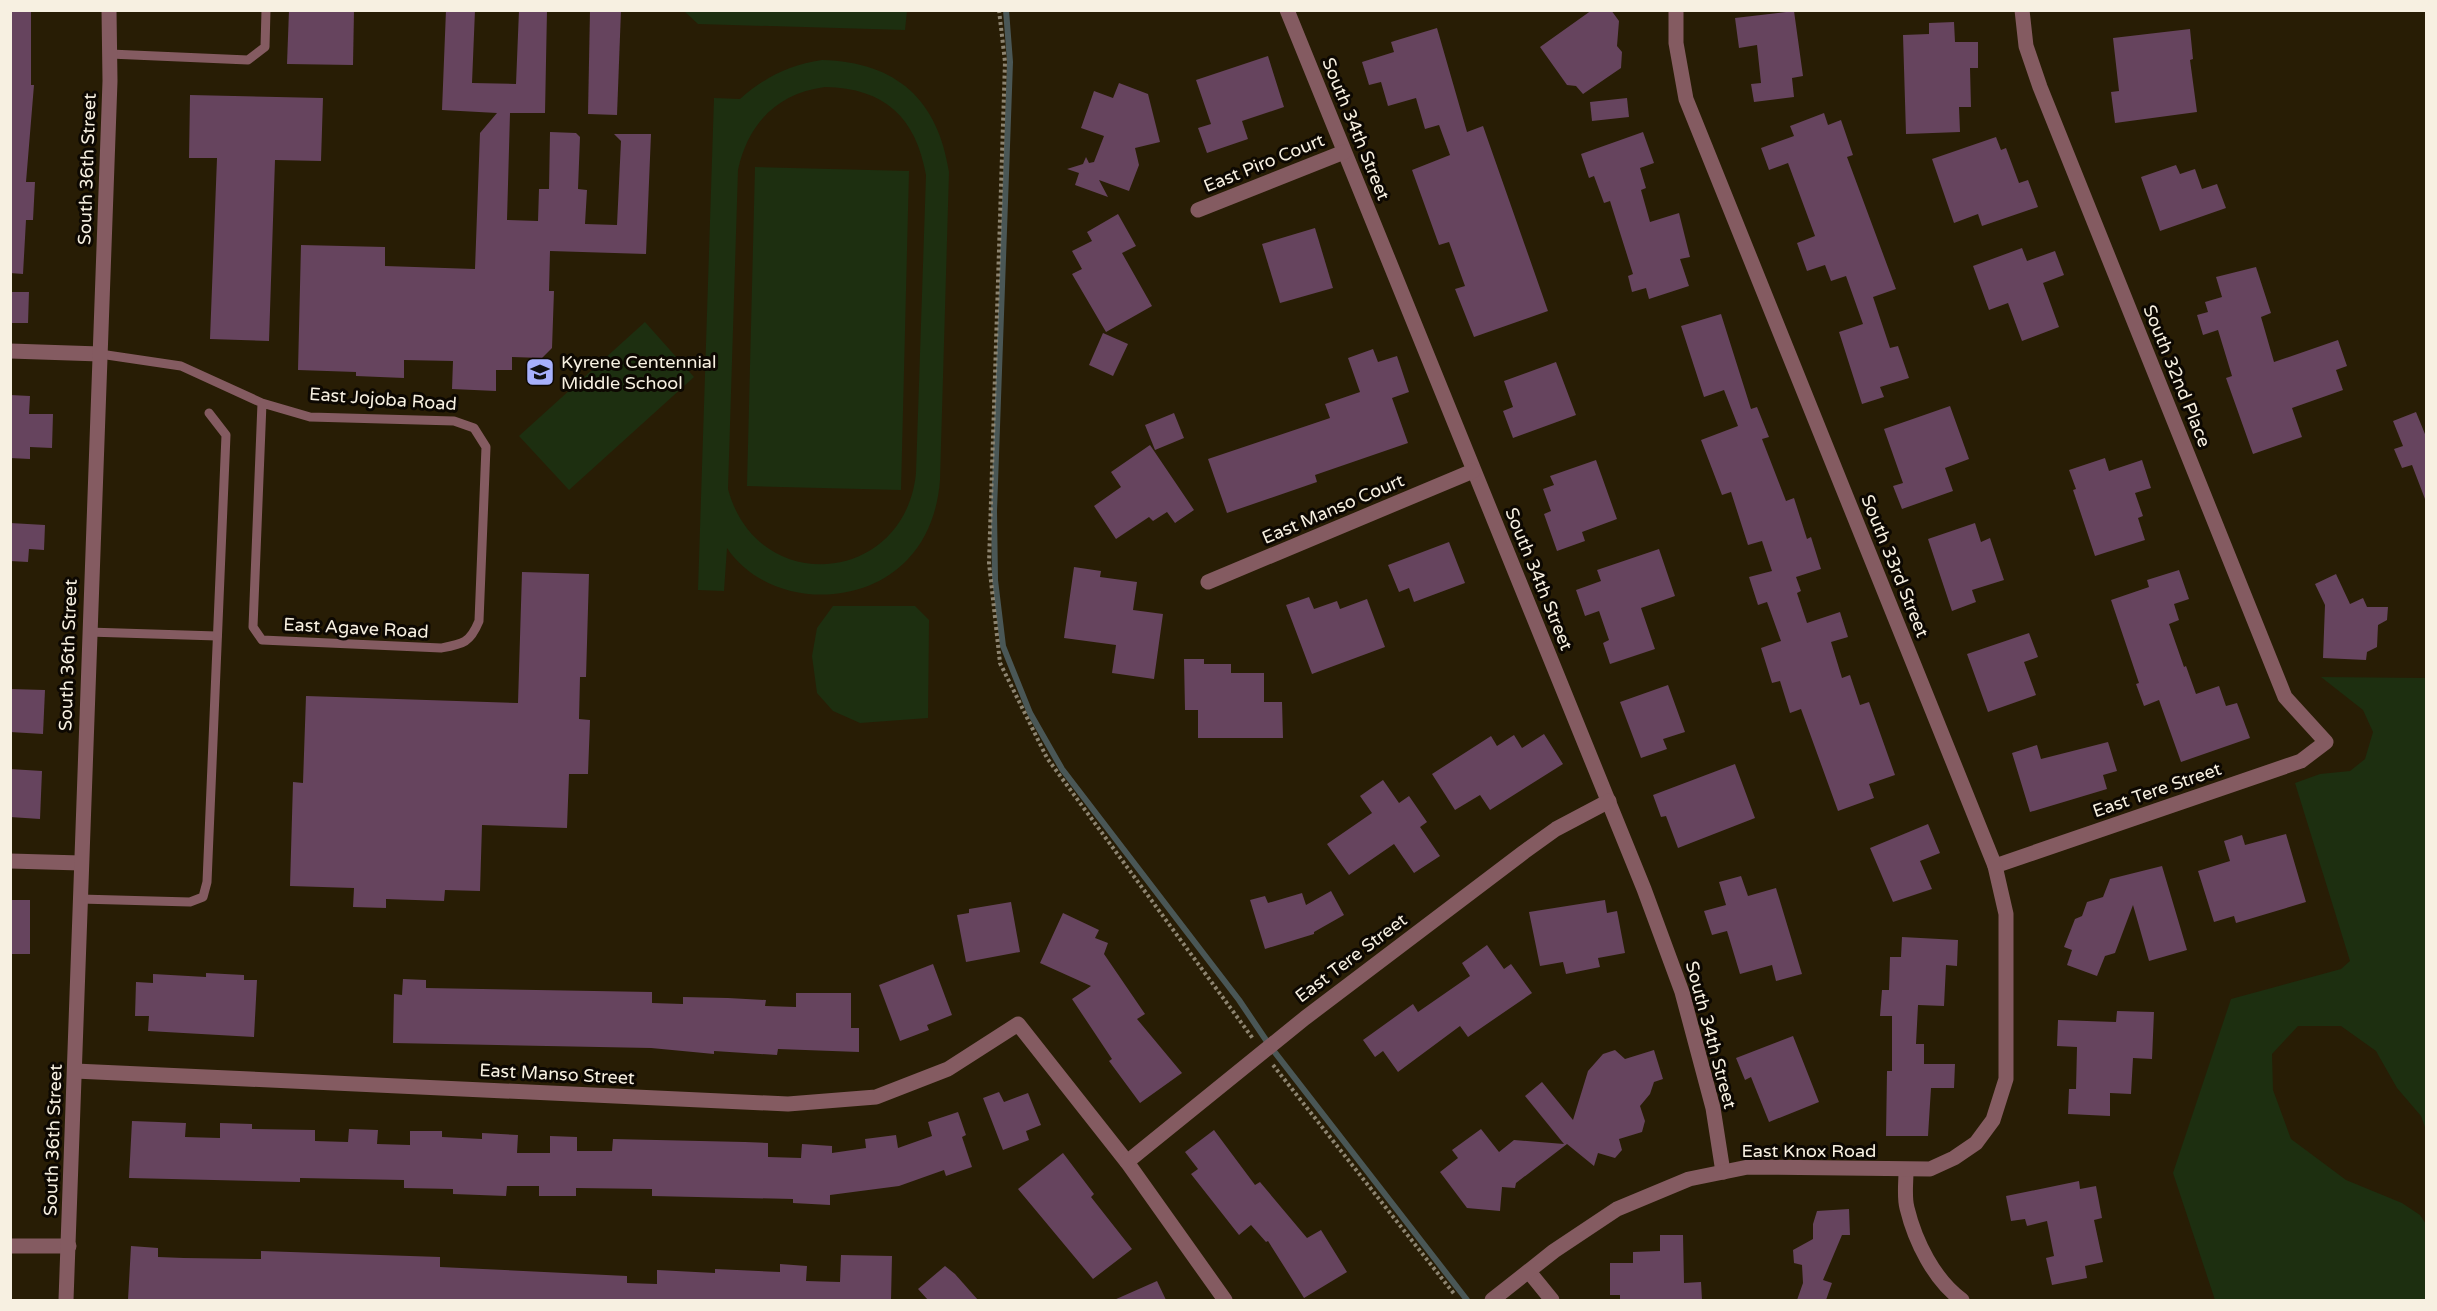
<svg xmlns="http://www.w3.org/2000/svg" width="2437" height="1311" font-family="'Varela Round',sans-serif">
	<rect width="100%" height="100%" fill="#281d05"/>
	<g fill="#1d2f10" fill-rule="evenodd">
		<polygon points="684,11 907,11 905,30 698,24"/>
		<path d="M 822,60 C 897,62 938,100 949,172 L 940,480 C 938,509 928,538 908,559 C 861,610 766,606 727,548 L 724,591 L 698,590 L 714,98 L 740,99 C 765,77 789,65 822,60 ZM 825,87 C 885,88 916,118 926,175 L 916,473 C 905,585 757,598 728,489 L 738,170 C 748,124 777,93 825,87 Z"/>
		<polygon points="755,167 909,171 901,490 747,486"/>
		<polygon points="645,322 694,377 569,490 519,436"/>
		<polygon points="833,606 915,606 929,620 928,718 860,723 833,711 817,693 812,656 817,628"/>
		<polygon points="2321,677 2426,678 2426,1130 2421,1116 2397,1088 2376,1051 2341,1026 2298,1026 2272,1054 2273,1090 2291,1139 2346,1180 2402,1203 2420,1215 2426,1224 2426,1300 2215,1300 2173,1173 2231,999 2341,969 2350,961 2295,783 2320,774 2350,771 2365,759 2373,732 2363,710"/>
	</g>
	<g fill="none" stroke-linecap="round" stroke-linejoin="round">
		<polyline stroke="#4a5756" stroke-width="6" points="1006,10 1010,62 994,511 995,580 1003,646 1030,713 1062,769 1239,1000 1270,1046 1467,1300"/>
	</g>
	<g fill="#66445e">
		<polygon points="10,10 31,10 31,85 34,85 26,182 35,182 33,220 26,220 23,274 10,273"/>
		<polygon points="289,10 354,10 353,65 287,64"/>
		<polygon points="446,10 475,10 472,83 516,84 519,10 547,10 545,113 510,113 507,220 538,221 539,189 549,189 550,132 576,133 580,137 578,189 587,190 585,224 617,225 621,141 614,134 651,134 646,254 550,251 549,291 554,291 552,348 542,358 512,357 512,370 496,370 496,391 452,389 453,361 404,360 404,378 356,376 356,372 298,370 301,245 385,247 385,266 475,269 480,133 497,113 442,110"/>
		<polygon points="590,10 621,10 617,115 588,114"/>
		<polygon points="1592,10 1611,10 1619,21 1617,46 1622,52 1621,68 1583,94 1576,86 1567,85 1540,47"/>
		<polygon points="1794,11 1803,76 1792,78 1794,97 1754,102 1751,84 1761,83 1757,45 1739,48 1735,18"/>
		<polygon points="1954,22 1955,42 1978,42 1978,68 1970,68 1971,107 1959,107 1960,132 1906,134 1903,35 1929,34 1929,23"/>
		<polygon points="1437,28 1467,132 1483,126 1548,311 1474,337 1455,289 1465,286 1449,242 1439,245 1412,170 1450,155 1439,125 1425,129 1416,98 1388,106 1381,82 1369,85 1362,62 1394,52 1391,42"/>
		<polygon points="2190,29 2193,59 2190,60 2197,112 2115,123 2111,92 2119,91 2113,38"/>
		<polygon points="1268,56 1284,107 1242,121 1248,139 1207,153 1198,128 1211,124 1196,80"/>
		<polygon points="1119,83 1148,94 1160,142 1135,148 1139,165 1129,191 1099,180 1108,197 1075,185 1079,173 1067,169 1083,164 1086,157 1089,163 1094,162 1104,136 1081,128 1094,91 1113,98"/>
		<polygon points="190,95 323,98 321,161 275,160 269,341 210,339 217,158 189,158"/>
		<polygon points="1627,98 1629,117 1592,121 1590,102"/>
		<polygon points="1824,113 1828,125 1841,120 1853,155 1847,157 1896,289 1873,297 1890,348 1898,346 1909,378 1880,387 1884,397 1862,404 1839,332 1863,324 1846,276 1831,281 1825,265 1807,271 1797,243 1815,236 1788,163 1769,170 1761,148 1794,136 1790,126"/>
		<polygon points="1643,132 1654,163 1640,168 1646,188 1641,190 1650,222 1679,213 1690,257 1680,259 1689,286 1649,299 1646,288 1632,292 1628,276 1633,274 1610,201 1604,203 1594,176 1589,178 1581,154"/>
		<polygon points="1996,137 2001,150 2006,148 2019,183 2028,180 2038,207 1982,226 1978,214 1954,223 1932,159"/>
		<polygon points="2176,165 2180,174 2195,169 2202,189 2217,184 2226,208 2160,231 2141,177"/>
		<polygon points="1118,214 1136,246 1122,253 1152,306 1106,332 1072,274 1082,269 1072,251 1092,241 1087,232"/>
		<polygon points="1315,228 1333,288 1280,303 1262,244"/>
		<polygon points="2022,248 2027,261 2055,251 2064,275 2043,283 2059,327 2022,341 2008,303 1989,310 1973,266"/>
		<polygon points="2256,267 2271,313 2261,317 2274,362 2338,340 2347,366 2336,370 2343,390 2292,408 2302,437 2253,454 2226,378 2232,376 2218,330 2203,335 2197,315 2208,312 2205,302 2222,297 2216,277"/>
		<polygon points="10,292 29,292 28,323 10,323"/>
		<polygon points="1721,314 1751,409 1757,407 1769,437 1762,439 1786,501 1794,498 1807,539 1811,537 1821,569 1796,577 1801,591 1797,593 1807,623 1840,612 1848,637 1831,642 1842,678 1850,675 1860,705 1869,702 1895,775 1869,784 1874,798 1838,811 1801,709 1790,713 1780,681 1772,683 1761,648 1781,641 1767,602 1758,605 1749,577 1772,571 1762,541 1748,545 1731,492 1722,495 1701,440 1738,426 1724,390 1704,397 1681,326"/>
		<polygon points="1103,333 1128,344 1113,376 1089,365"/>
		<polygon points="1373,349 1378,362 1397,356 1409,392 1392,398 1408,443 1315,475 1317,482 1227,513 1208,459 1330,418 1325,404 1360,392 1348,358"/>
		<polygon points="1556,362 1576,415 1513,438 1503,411 1513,407 1504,381"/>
		<polygon points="10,395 30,396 29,414 53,414 52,448 30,447 30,459 10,458"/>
		<polygon points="1950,406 1969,459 1945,468 1953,491 1902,509 1893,486 1903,483 1884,429"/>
		<polygon points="2416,412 2427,439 2425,499 2412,465 2402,468 2394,449 2403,446 2393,421"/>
		<polygon points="1174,413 1184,438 1155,450 1145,425"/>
		<polygon points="1150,445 1194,510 1175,523 1167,512 1153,521 1149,517 1116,539 1094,506 1121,487 1111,472"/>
		<polygon points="2105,458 2109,471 2142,460 2151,488 2135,493 2143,516 2138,518 2145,540 2095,556 2073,490 2076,489 2069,470"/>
		<polygon points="1596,460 1617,519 1582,532 1585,541 1557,551 1544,514 1551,511 1543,489 1554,485 1550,476"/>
		<polygon points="10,523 45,525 44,550 29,549 28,562 10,561"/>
		<polygon points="1975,523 1981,542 1990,538 2004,580 1972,590 1976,602 1952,611 1928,539"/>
		<polygon points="1449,542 1465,583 1414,602 1409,588 1399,592 1388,565"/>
		<polygon points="1659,549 1675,596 1641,608 1655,649 1610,664 1603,643 1609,640 1599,611 1585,616 1576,590 1601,581 1597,570"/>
		<polygon points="1074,567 1101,571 1100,577 1137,582 1133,610 1163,614 1154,679 1112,673 1116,645 1064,638"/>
		<polygon points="2179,570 2189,599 2174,604 2179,620 2169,624 2184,667 2186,666 2196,694 2219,686 2226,706 2237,703 2250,738 2181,762 2159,700 2144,706 2136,684 2139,683 2111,600 2149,587 2147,580"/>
		<polygon points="522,572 589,574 586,677 580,677 579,719 590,720 588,774 569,774 567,828 482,825 480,891 445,890 444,901 386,899 386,908 353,907 354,888 290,886 293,782 303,783 306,696 518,703"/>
		<polygon points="2336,574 2350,604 2363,598 2367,607 2388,607 2387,620 2378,625 2377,647 2367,652 2366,660 2323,658 2325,605 2315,584"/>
		<polygon points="1309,597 1314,609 1337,601 1340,609 1367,599 1385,647 1312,674 1286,605"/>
		<polygon points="2029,633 2038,657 2024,662 2036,695 1988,712 1967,654"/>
		<polygon points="1184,659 1204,659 1204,664 1231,664 1231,673 1264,673 1264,702 1282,702 1283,738 1198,738 1198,710 1185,710"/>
		<polygon points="1668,685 1685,732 1663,739 1667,749 1641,758 1620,702"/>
		<polygon points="10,689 45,690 43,734 10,732"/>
		<polygon points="1544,734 1563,764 1490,810 1480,795 1455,810 1432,774 1491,736 1497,746 1514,735 1522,748"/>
		<polygon points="2108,742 2117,771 2103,775 2107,789 2030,812 2012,753 2037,745 2041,759"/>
		<polygon points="1735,764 1755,818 1678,848 1666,816 1661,817 1653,795"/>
		<polygon points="10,769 42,771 40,819 10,817"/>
		<polygon points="1383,780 1399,803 1409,796 1427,822 1420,827 1440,856 1414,873 1394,844 1349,875 1327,844 1372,813 1360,796"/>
		<polygon points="1928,824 1940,853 1920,861 1932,889 1893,902 1870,848"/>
		<polygon points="2286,834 2306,902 2236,923 2234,916 2214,922 2198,871 2230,861 2224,841 2242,835 2245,845"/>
		<polygon points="2162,866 2187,950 2149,961 2133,905 2115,953 2105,956 2097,976 2067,965 2072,950 2064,947 2075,919 2082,916 2087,902 2103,897 2110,879"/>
		<polygon points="1741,876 1748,896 1776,888 1802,974 1776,981 1772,965 1740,974 1727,931 1712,935 1704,911 1726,905 1719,882"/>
		<polygon points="1331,891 1344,915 1314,932 1314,934 1265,949 1250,900 1265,896 1268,903 1302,893 1306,905"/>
		<rect x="10" y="900" width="20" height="54"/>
		<polygon points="1605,900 1607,913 1617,911 1625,953 1598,958 1600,967 1566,974 1563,962 1540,966 1529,912"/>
		<polygon points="1011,902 1020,952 966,962 957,915 969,913 969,909"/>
		<polygon points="1063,913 1099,930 1095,938 1108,943 1104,954 1145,1014 1137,1019 1182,1073 1140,1103 1109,1061 1112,1059 1072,999 1091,986 1040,963"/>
		<polygon points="1902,937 1958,940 1957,966 1946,965 1944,1006 1918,1005 1916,1044 1924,1044 1924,1064 1955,1064 1954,1088 1931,1088 1928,1136 1886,1136 1887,1071 1892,1071 1892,1016 1880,1016 1882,990 1889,990 1890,957 1901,957"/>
		<polygon points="1487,945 1504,969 1511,964 1532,993 1468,1037 1460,1026 1398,1072 1383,1051 1375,1057 1363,1040 1413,1004 1418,1012 1470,976 1462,963"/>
		<polygon points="933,964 952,1015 927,1025 929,1030 900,1041 879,985"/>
		<polygon points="206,973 244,975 244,980 257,980 254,1037 148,1031 149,1016 135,1016 136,982 153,983 153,974 206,977"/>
		<polygon points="403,979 426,980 426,988 652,992 652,1003 683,1004 683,997 728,998 766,1000 765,1006 796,1007 796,993 851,993 851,1028 859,1028 859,1052 778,1049 777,1055 714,1051 714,1054 651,1048 393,1043 394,994 402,995"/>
		<polygon points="2117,1011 2154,1012 2152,1059 2133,1058 2131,1094 2110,1093 2110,1116 2068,1114 2069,1089 2076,1089 2077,1047 2057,1046 2058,1020 2116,1022"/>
		<polygon points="1793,1036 1819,1102 1769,1122 1751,1077 1745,1080 1736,1058"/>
		<polygon points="1615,1050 1625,1059 1654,1050 1663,1079 1654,1082 1650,1094 1640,1106 1645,1121 1642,1132 1619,1139 1622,1150 1615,1158 1598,1153 1594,1166 1567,1144 1516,1183 1515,1188 1502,1187 1500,1211 1467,1208 1440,1172 1458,1158 1452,1150 1481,1129 1499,1152 1514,1140 1564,1144 1525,1096 1542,1082 1573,1120 1588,1071 1603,1054"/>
		<polygon points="999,1092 1004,1102 1028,1093 1041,1125 1026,1131 1029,1140 1003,1150 983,1098"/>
		<polygon points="958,1112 966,1135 962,1137 972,1167 946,1176 944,1170 899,1186 830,1195 830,1205 793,1203 793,1199 652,1196 652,1189 576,1188 576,1196 539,1196 539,1186 507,1186 506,1196 453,1194 453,1189 404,1188 404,1180 300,1178 300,1182 129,1178 132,1121 186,1123 185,1137 220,1138 220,1123 252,1124 252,1129 315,1130 315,1141 348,1142 349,1129 378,1130 377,1144 410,1145 410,1131 442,1131 442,1137 482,1139 482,1133 518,1135 517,1153 550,1153 550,1136 577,1137 577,1151 612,1151 613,1139 745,1142 768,1143 768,1157 801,1158 802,1144 832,1146 832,1153 866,1148 865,1139 896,1135 898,1148 932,1136 928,1122"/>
		<polygon points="1214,1130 1255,1185 1260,1182 1307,1238 1321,1230 1347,1272 1304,1298 1268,1241 1266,1242 1251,1225 1239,1235 1191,1174 1198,1169 1185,1152"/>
		<polygon points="1063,1153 1094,1194 1091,1197 1132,1249 1093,1279 1018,1189"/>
		<polygon points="2079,1181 2080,1189 2096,1186 2102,1218 2094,1220 2103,1262 2085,1266 2087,1278 2052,1285 2046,1258 2054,1256 2047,1221 2027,1226 2025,1219 2011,1221 2006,1196"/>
		<polygon points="1849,1209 1850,1235 1842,1235 1823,1280 1832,1283 1826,1300 1797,1300 1803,1283 1802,1265 1794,1263 1793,1250 1813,1239 1813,1224 1817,1211"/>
		<polygon points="1660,1235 1683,1235 1684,1283 1701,1282 1702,1300 1620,1300 1620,1295 1610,1295 1610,1263 1633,1263 1633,1252 1660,1251"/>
		<polygon points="131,1246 158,1248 158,1257 184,1258 261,1259 261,1251 440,1257 440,1267 627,1276 627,1283 657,1284 657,1270 715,1273 715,1269 780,1272 780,1264 807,1266 806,1281 840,1282 841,1255 892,1256 891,1300 128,1300"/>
		<polygon points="945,1266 955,1274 978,1300 928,1300 918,1289"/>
		<polygon points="1157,1281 1166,1300 1114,1300"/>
	</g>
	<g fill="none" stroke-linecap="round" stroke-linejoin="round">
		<g stroke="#8e8571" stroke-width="4" stroke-dasharray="3 3" stroke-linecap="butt">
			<polyline points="999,10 1005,62 989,563 1000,663 1047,758 1254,1040"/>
			<polyline points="1273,1065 1455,1295"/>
		</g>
		<g stroke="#845b61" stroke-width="9">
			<polyline points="110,54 248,60 265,47 266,10"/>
			<path d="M 100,354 L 181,366 L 262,403 L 310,417 L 454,421 L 474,428 L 486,447 L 479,621 C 470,643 463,644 441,648 L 262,640 L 253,627 L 262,403"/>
			<polyline points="88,632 217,636"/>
			<polyline points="80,899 190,902 203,897 207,882 226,435 209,413"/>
		</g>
		<g stroke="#845b61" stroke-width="15">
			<polyline points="1287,10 1644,889 1682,992 1713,1108 1723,1172"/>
			<polyline points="1198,210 1344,152"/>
			<polyline points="10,351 100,354"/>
			<polyline points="1208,582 1473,471"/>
			<polyline points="10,861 81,863"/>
			<polyline points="1995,866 2301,761 2326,742 2285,697 2040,87 2026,46 2022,10"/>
			<polyline points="75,1071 788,1104 876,1097 948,1069 1018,1024 1127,1162 1225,1300"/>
			<polyline points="1127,1162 1305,1018 1524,852 1556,829 1609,801"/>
			<path d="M 1906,1171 C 1906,1183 1904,1197 1907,1208 C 1915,1241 1934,1280 1962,1300"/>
			<polyline points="10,1246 69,1246"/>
			<polyline points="1530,1273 1552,1300"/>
			<polyline points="1492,1300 1554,1251 1617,1209 1689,1179 1748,1167 1930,1169 1954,1158 1976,1143 1993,1120 2006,1079 2006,914 1995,866 1686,99 1676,43 1676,10"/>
		</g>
		<polyline stroke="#845b61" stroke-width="15" points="66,1300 110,81 109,10"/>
	</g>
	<defs>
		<g id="school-square" transform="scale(1.5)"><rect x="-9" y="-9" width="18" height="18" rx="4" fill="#a7b1fc" stroke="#0d0802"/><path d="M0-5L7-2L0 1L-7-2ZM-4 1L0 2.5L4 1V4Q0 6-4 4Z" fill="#111"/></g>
	</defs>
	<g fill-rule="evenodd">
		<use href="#school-square" x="540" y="372"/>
	</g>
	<g text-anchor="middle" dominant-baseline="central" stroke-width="6" stroke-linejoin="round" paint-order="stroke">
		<g font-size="18" fill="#f7f0e1" stroke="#0d0802">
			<text transform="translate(1356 129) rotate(68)">South 34th Street</text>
			<text transform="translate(1264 163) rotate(-22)">East Piro Court</text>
			<text transform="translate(87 169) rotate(-88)">South 36th Street</text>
			<text transform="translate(2177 376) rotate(68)">South 32nd Place</text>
			<text transform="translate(383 399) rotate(4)">East Jojoba Road</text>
			<text transform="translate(1333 509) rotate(-23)">East Manso Court</text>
			<text transform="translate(1895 566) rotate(68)">South 33rd Street</text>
			<text transform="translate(1539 579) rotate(68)">South 34th Street</text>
			<text transform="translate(356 628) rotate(3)">East Agave Road</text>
			<text transform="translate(68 655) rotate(-88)">South 36th Street</text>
			<text transform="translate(2157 790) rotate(-19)">East Tere Street</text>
			<text transform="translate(1351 958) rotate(-37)">East Tere Street</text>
			<text transform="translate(1711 1035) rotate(75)">South 34th Street</text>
			<text transform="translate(557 1074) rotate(3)">East Manso Street</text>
			<text transform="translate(53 1140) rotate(-88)">South 36th Street</text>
			<text x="1809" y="1151">East Knox Road</text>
		</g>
		<g font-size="18" fill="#f7f0e1" stroke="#0d0802" text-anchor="start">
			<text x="561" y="362">Kyrene Centennial<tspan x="561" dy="21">Middle School</tspan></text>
		</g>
	</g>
	<rect width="2437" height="1311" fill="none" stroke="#f7f0e1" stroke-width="24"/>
</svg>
